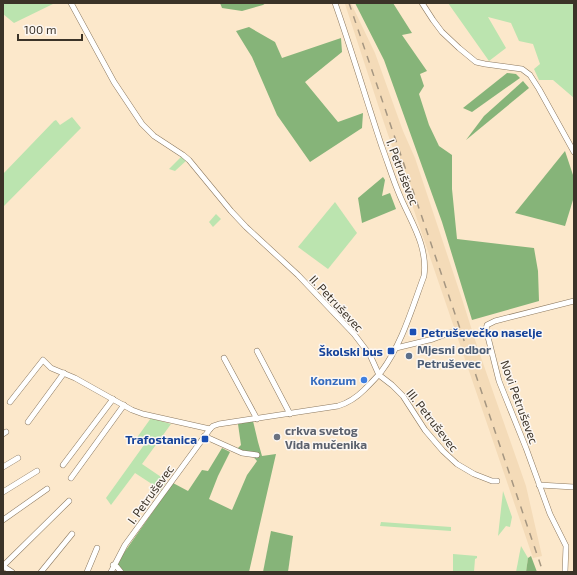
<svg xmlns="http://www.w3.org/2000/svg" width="577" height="575" font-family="'Exo 2',sans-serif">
	<rect width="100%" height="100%" fill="#fce8cb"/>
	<polygon fill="#f4dbb8" points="346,3 351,3 361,24 375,53 403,131 415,158 463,302 477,346 526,486 542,556 533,558 382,117 345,4"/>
	<g fill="#bbe4af">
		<polygon points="3,3 55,3 14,23 3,14"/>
		<polygon points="448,3 574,3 574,98 553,80 539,80 534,69 540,64 533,44 519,41 511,23 488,17 506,48 489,61"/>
		<polygon points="72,117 81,128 3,207 3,174 54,121 56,120 60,125"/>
		<polygon points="182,156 187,160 175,171 169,169"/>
		<polygon points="335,202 357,233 328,269 298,247"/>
		<polygon points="216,214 221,219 213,227 209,222"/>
		<polygon points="151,418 171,424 142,464 167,481 161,490 135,473 111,505 106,498 144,445 136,439"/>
		<polygon points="503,491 512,517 510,527 506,526 498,536"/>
		<polygon points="381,522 451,527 451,531 380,526"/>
		<polygon points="521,546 528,558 526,572 516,572"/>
		<polygon points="453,554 477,556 477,558 475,559 474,572 453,572"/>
	</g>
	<g fill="#86b479">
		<polygon points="220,3 266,3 263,5 242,11 222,8"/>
		<polygon points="355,3 393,3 412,33 402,35 427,71 420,74 424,86 419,94 429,125 439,146 452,155 452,189 457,239 534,248 538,271 539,301 472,320 442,222 384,60"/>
		<polygon points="249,27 275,42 282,58 341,38 342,52 305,82 338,122 363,113 362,128 310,162 277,115 252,57 236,31"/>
		<polygon points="507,73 516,74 520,78 472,112 463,108"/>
		<polygon points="523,81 529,88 466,140 484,116"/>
		<polygon points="565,151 574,178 573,200 565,226 515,213"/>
		<polygon points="383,177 385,180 382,196 390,193 396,209 362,223 358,198"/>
		<path d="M 253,421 L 258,442 L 262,456 L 276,454 L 259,528 L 249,572 L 119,572 L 116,568 L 121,557 L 173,483 L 188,491 L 202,470 L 208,471 L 222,448 L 230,452 L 218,476 L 209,499 L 232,510 L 247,475 L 257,461 C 251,454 246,451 237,449 L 241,445 L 238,424 Z"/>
		<polygon points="271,531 293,536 288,572 263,572"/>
		<polygon points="531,556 537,572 526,572 528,558"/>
	</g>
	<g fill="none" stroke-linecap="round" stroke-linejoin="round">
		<g stroke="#8c7960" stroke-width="6">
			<g id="minor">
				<polyline points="71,3 114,82 142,124 154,136 183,155 189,160 231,211 246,227 298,275 354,334 370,355 379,375 392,385 403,396 425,430 443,451 457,464 474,474 492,481 497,481"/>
				<polyline points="422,3 433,20 442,32 459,48 476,62 485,64 522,69 530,75 539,89 574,152"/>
				<polyline points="396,348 433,339 452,332"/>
				<polyline points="257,351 290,414"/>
				<polyline points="224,358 257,419"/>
				<polyline points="10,402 43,360 51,368 75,378 132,410 143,414 210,429"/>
				<polyline points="28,422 64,373"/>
				<polyline points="3,434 6,432"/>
				<polyline points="204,436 242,453 257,455"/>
				<polyline points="63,465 113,399"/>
				<polyline points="3,467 18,458"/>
				<polyline points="71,478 124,405"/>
				<polyline points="539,485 574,487"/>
				<polyline points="3,492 37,471"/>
				<polyline points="3,520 47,489"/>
				<polyline points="113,565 117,567 121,572"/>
				<polyline points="3,566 69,501"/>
				<polyline points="3,566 12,572"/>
				<polyline points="41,572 72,534"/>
				<polyline points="87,572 97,548"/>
				<path d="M 111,572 L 125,545 L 210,429 L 213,426 L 219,424 L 338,406 C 348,403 357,397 364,390 C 370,384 376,378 381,372 C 402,344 412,308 424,276 C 428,246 411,222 400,196 C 393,180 388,163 382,147 C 366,99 352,51 335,3"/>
				<polyline points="565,572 566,546 550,514 526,448 505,396 499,381 486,329 487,325 495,321 574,301"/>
			</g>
		</g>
		<use href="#minor" stroke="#fff" stroke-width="5"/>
		<polyline stroke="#a59681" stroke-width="1.5" stroke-dasharray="7 7" stroke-linecap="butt" points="349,3 543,572"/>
	</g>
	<g fill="#1a4fb4" stroke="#fcf7f2" stroke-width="1.5">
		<rect x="409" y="328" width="8" height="8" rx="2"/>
		<rect x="387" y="347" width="8" height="8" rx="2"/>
		<rect x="201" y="435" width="8" height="8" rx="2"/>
	</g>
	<circle fill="#5c6f8a" stroke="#fcf7f2" stroke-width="1.5" cx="409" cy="356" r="4"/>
	<circle fill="#3f7fe0" stroke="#fcf7f2" stroke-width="1.5" cx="364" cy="380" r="4"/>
	<circle fill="#6b7280" stroke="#fcf7f2" stroke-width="1.5" cx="277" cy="437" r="4"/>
	<g text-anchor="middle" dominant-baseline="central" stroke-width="3" stroke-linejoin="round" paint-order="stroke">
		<g font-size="12" fill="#3b3328" stroke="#fcf7f2">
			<text transform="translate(403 172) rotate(69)">I. Petruševec</text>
			<text transform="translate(337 303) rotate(47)">II. Petruševec</text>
			<text transform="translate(520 402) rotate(70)">Novi Petruševec</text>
			<text transform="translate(433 420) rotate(52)">III. Petruševec</text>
			<text transform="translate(150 494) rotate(-54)">I. Petruševec</text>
		</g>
		<g font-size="12" font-weight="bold" fill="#164399" stroke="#fcf7f2" text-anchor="end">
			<text x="421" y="332" text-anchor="start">Petruševečko naselje</text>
			<text x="383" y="351">Školski bus</text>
			<text x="197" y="439">Trafostanica</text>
		</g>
		<g font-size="12" font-weight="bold" fill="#4e5e75" stroke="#fcf7f2" text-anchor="start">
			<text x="417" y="349">Mjesni odbor<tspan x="417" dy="14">Petruševec</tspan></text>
		</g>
		<g font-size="12" font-weight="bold" fill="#366cbe" stroke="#fcf7f2" text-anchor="end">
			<text x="356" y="380">Konzum</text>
		</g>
		<g font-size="12" font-weight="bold" fill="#5b616d" stroke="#fcf7f2" text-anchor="start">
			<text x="285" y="430">crkva svetog<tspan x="285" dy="14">Vida mučenika</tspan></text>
		</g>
	</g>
	<rect width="577" height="575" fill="none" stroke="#3b3328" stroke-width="8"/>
	<path d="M18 34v6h64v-6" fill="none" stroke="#3b3328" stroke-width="2"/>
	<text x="24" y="34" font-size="12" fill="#3b3328" stroke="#fcf7f2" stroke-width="3" paint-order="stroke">100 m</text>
</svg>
